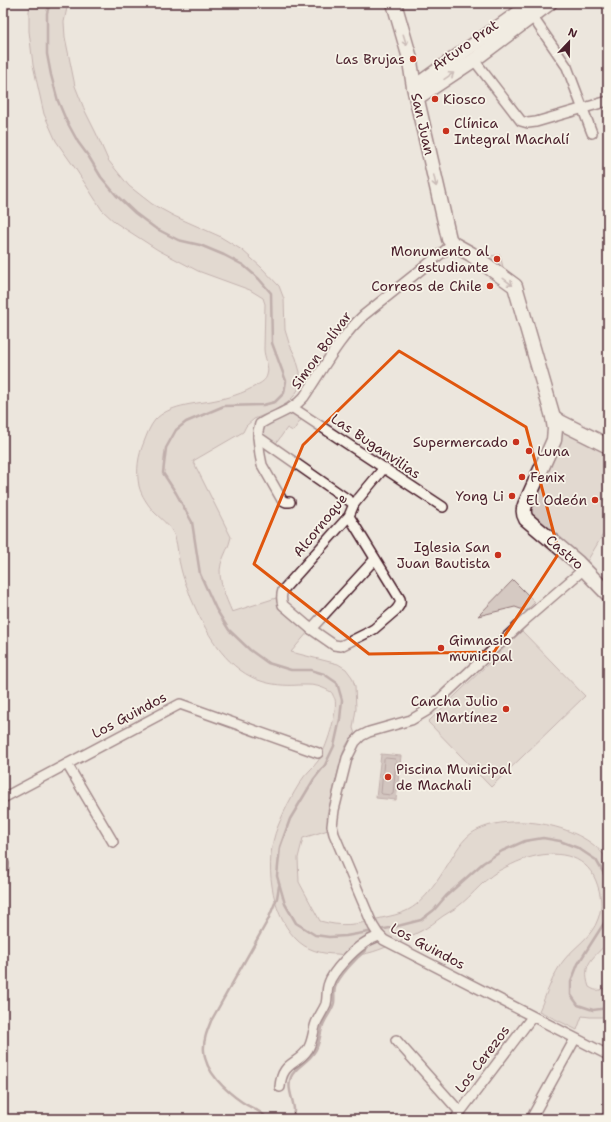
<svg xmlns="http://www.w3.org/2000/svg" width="611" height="1122" font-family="'Shantell Sans',sans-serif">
	<rect width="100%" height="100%" fill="#ece6dd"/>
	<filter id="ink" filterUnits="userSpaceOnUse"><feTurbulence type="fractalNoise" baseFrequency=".025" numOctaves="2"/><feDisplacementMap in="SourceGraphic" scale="8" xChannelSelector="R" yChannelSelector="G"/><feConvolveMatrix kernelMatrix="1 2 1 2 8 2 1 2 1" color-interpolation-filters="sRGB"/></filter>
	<g filter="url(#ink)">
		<g fill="#d5c9c2" stroke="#907476">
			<path d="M 31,3 L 68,3 L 64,22 L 65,37 L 75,86 L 85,111 L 96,133 L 108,160 L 129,186 L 152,204 L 174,216 L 219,236 L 242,250 L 261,267 L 279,286 L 284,299 L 285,330 L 289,343 L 296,358 L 300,372 L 300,381 L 299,388 L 294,396 L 287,403 L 274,411 L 254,419 L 246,426 L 243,432 L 193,461 L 231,537 C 229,547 224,554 221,564 C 217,579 226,598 232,612 L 276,598 C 277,611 298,624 308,632 L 291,652 L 338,664 L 346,669 L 352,677 L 355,686 L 356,709 L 353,728 L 355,734 L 350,739 L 344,749 L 327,815 L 328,830 L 303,838 L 298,858 L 299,882 L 320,921 C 341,927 357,925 377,919 C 385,917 393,916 401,913 C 423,906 438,880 450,861 C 456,851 462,840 472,833 C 507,810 587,824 608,861 L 608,942 C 594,958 581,963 589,987 C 597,992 600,991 608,986 L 608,1017 L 590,1017 L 582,1016 L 577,1030 L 539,1011 C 546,996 553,973 564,960 C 575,946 592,937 598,919 C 603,906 601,894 596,881 C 585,853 554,850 528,858 C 520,860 513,864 506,867 C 485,876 474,895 456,908 C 452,911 447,913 443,916 C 436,921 429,927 421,931 C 414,935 407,937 400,941 C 386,947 372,954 356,955 C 350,955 343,955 337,954 C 321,954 306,950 295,938 C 282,924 275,906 272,886 C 269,867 270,845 278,826 C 284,811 292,795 301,781 C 305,774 313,768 318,761 C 326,750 338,712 335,699 C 334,698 332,692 331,692 C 324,688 317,685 308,685 C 305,685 302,685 299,685 C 286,686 271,685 258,680 C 223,666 205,630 191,598 C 188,588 183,579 181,569 C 178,559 178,547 175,537 C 171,526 162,520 154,512 C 148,505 141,495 139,486 C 136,470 138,456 144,442 C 147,434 150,426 155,420 C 169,405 193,404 211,401 C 227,398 243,394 257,385 C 261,383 266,380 267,375 C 270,367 264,357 264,349 L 265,304 L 263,298 L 250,290 L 198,271 L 158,250 L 116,223 L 102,210 L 75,168 L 56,141 L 44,114 L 33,65 L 29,31 L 29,11 Z"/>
			<polygon points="500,255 504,271 488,256"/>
			<polygon points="294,412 303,417 293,431 287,428 275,445 263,436 263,428 265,425"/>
			<polygon points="564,433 568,433 608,451 608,526 586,563 530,518 528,506 560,436"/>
			<polygon points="513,580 535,602 526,611 515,607 478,616"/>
			<polygon points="522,631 585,696 491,787 428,722"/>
		</g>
		<polygon fill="#b39f9d" stroke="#896c6f" points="381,754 401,756 396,800 376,798"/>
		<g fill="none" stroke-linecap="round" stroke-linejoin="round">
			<polygon stroke="#745259" stroke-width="1" points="386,758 395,759 396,761 393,794 391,795 382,794 381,793 384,760"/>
			<g stroke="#896c6f" stroke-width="2.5">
				<polyline points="50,3 47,13 47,54 51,75 58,101 66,120 78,142 89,157 101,177 116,195 135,213 155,228 178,240 200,245 224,255 243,265 259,279 271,293 272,343 286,381 284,393 275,402 263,405 224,406 186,422 176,430 166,448 163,473 176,493 192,522 200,574 216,609 229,630 250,650 268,663 291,670 311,670 324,674 337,683 342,700 340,719 334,746 325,765 314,779 290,819 280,847 277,876 285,904 296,923 315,935 329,937 346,936 374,931"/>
				<polyline points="608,912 606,920 578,964 571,982 571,995 578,1005 593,1010 608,1008"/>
				<polyline points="379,930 390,928 421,920 434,910 446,896 483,863 502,851 525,841 543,838 560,841 578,848 596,860 607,879 608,885"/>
				<path d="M 268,1119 C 259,1109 252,1109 242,1102 C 226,1091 205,1072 204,1051 C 203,1041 207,1031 211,1021 L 268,920 L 277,898 L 279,886"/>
				<path d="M 292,1119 C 299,1106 285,1092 291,1077 C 295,1067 309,1062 315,1051 C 320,1043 320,1033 323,1025 C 326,1017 332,1011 334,1003 C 335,997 333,990 336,985 C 340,976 350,965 357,958 C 362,954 367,950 368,944"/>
			</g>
			<g stroke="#4a1f2b" stroke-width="12">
				<g id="street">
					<polyline points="532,16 567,67 592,133"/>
					<polyline points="474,60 521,121 528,123 536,122 608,101"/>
					<polyline points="293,408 443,507"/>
					<polyline points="258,437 354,504"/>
					<path d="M 290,502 L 286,502 L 282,500 L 262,465 L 260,455 L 258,437 L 258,431 L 260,424 C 275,414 291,412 304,397 C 323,369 339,338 364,315 L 453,244"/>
					<path d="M 349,516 L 400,599 C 401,604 399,606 396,610 L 374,629 L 367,633 L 341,646 L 334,645 L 311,629 L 283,605 C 281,599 281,596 283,590 L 349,516 L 354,504 L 384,468"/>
					<polyline points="584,569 525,620 428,710 411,720 369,732 361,736 355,742 347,758 334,810 332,826 334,834 373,926 378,934 384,940 608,1055"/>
					<polyline points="311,629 375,559"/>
					<polyline points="67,764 113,842"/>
					<polyline points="3,798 180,704 318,753"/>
					<polyline points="3,862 4,864 3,873"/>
					<polyline points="396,1040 460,1112"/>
					<path d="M 280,1087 C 282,1061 297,1066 308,1049 C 313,1041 313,1031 316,1023 C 319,1016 323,1011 326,1004 C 328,997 326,990 329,983 C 333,971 353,951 363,944 C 368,940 374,938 379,936"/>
					<polyline points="455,1119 532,1017"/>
					<polyline points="531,1119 575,1039"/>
				</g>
			</g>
			<g stroke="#4a1f2b" stroke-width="16">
				<g id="secondary">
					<polyline points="414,87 532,3"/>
					<polyline points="417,98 474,60 550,3"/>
				</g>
			</g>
			<g stroke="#4a1f2b" stroke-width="17">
				<g id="primary">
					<path d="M 394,3 L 409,55 L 414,87 L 449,239 L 453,244 L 471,254 L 515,286 L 553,417 L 555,429 L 554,440 L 525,505 C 523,510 523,514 526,519 L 577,562 L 608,594"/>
					<polyline points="553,417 560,422 608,446"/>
				</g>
			</g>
			<use href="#street" stroke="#f7f3e8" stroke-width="9"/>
			<use href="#secondary" stroke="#f7f3e8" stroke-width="13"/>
			<use href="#primary" stroke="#f7f3e8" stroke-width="14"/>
		</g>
		<defs><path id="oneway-shaft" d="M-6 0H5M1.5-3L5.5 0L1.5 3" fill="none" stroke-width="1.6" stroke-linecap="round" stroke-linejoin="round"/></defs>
		<g stroke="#a0898a">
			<use href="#oneway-shaft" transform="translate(405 40) rotate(73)"/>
			<use href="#oneway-shaft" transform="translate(449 76) rotate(-34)"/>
			<use href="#oneway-shaft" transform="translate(435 181) rotate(78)"/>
			<use href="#oneway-shaft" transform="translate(508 282) rotate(37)"/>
		</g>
	</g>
	<path d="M0 0H611V1122H0ZM 399,351 L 526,427 L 559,553 L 494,652 L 369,654 L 254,564 L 303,445 Z" fill="#ece6dd" fill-opacity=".55" fill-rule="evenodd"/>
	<path fill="none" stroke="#e0560e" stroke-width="3" stroke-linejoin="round" d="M 399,351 L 526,427 L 559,553 L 494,652 L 369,654 L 254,564 L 303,445 Z"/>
	<g fill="#c8321e" stroke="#f7f3e8" stroke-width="1.5">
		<circle cx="413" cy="59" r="4"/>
		<circle cx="435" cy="99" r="4"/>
		<circle cx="446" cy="131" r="4"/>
		<circle cx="497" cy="259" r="4"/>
		<circle cx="490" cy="286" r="4"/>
		<circle cx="516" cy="442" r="4"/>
		<circle cx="529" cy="451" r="4"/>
		<circle cx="522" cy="477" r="4"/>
		<circle cx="512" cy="496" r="4"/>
		<circle cx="595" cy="500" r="4"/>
		<circle cx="498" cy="555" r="4"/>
		<circle cx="441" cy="648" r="4"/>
		<circle cx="506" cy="709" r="4"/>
		<circle cx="388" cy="777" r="4"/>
	</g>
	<g text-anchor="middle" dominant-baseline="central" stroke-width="3.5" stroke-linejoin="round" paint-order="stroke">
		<g font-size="14" fill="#4a1f2b" stroke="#f7f3e8">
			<text transform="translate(465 45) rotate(-35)">Arturo Prat</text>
			<text transform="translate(423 124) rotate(77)">San Juan</text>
			<text transform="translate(321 350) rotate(-54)">Simon Bolívar</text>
			<text transform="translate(376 446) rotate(34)">Las Buganvilias</text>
			<text transform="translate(320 525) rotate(-51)">Alcornoque</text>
			<text transform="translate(565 552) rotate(41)">Castro</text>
			<text transform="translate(129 715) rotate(-28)">Los Guindos</text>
			<text transform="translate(428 946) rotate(28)">Los Guindos</text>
			<text transform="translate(482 1059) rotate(-53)">Los Cerezos</text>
		</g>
		<g font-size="14" fill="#4a1f2b" stroke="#f7f3e8" text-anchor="end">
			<text x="405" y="59">Las Brujas</text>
			<text x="443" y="99" text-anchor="start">Kiosco</text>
			<text x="454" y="123" text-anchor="start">Clínica<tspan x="454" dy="16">Integral Machalí</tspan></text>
			<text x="489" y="251">Monumento al<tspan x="489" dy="16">estudiante</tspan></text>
			<text x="482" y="286">Correos de Chile</text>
			<text x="508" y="442">Supermercado</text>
			<text x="537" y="451" text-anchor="start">Luna</text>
			<text x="530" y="477" text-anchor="start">Fenix</text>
			<text x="504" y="496">Yong Li</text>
			<text x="587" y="500">El Odeón</text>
			<text x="490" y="547">Iglesia San<tspan x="490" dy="16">Juan Bautista</tspan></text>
			<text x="449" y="640" text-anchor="start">Gimnasio<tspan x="449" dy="16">municipal</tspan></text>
			<text x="498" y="701">Cancha Julio<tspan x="498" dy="16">Martínez</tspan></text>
			<text x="396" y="769" text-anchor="start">Piscina Municipal<tspan x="396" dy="16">de Machali</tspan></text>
		</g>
	</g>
	<rect width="611" height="1122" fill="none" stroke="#f7f3e8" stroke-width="16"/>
	<rect x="8" y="8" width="595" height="1106" fill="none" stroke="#4a1f2b" stroke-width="1.5" filter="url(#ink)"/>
	<g transform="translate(569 42) rotate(22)" stroke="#f7f3e8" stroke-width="3" paint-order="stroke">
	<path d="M0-3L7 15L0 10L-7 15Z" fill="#4a1f2b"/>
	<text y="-6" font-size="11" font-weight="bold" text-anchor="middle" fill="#4a1f2b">N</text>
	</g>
</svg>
